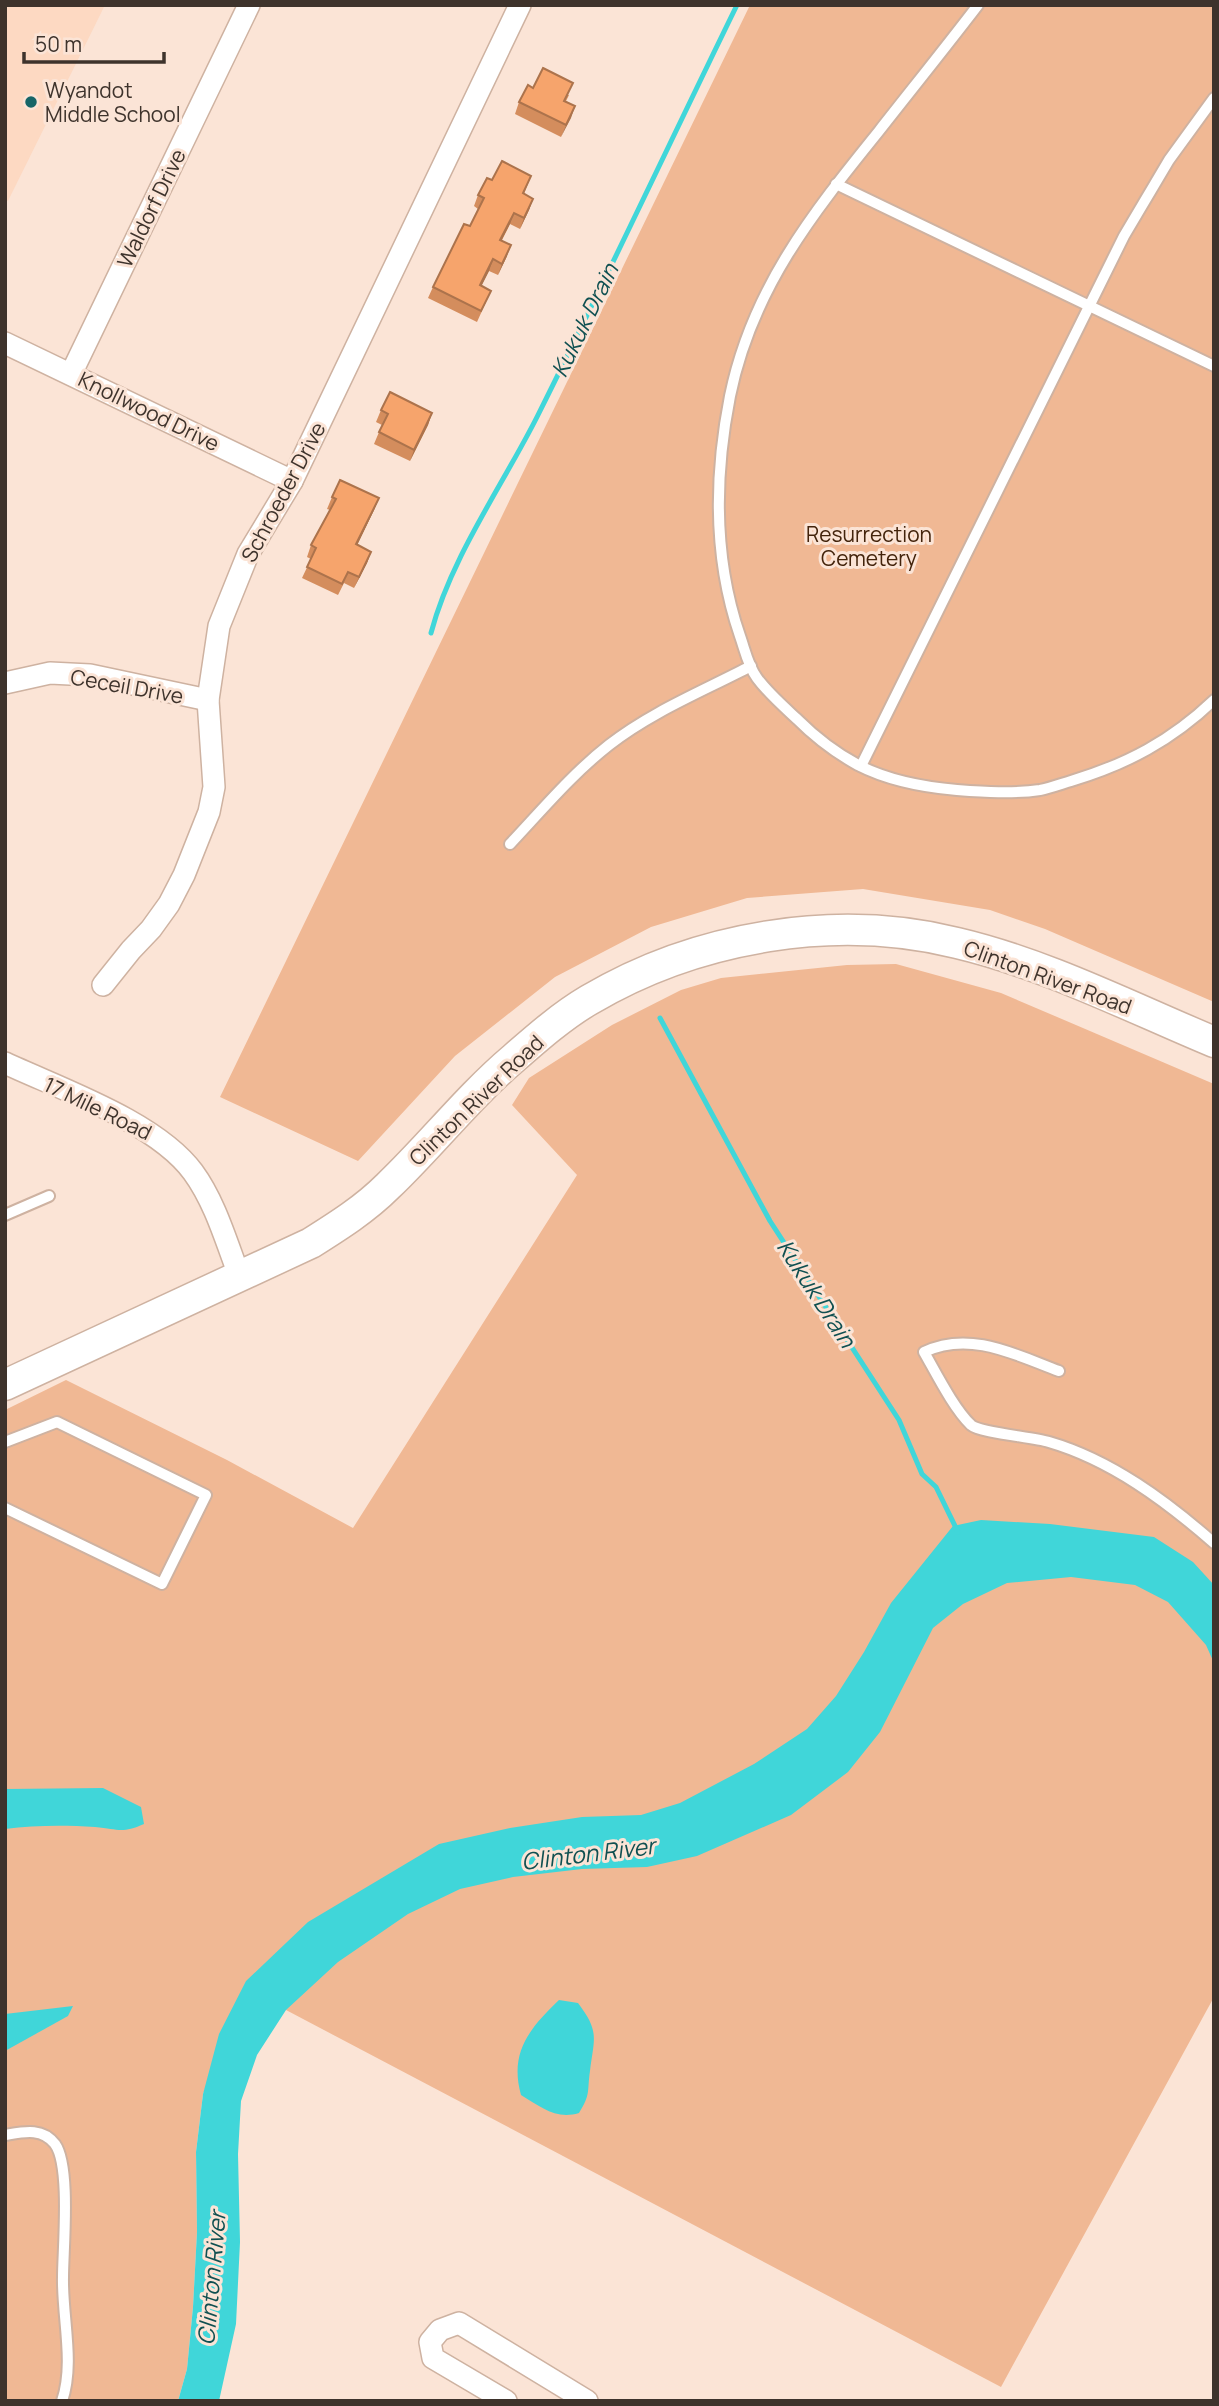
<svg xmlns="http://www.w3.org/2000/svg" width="1219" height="2406" font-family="Manrope,sans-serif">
	<rect width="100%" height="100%" fill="#fbe4d6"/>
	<polygon fill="#fdd9c2" points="5,5 105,5 8,201 5,200"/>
	<g fill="#f0b894">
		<polygon points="750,5 1214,5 1214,1002 1045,929 990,910 863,889 747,898 651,927 555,977 455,1056 358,1161 220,1097"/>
		<polygon points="896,964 1001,993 1214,1084 1214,1997 1001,2387 286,2010 246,1982 203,2094 196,2152 197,2232 193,2307 187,2369 178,2401 5,2401 5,1410 66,1380 227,1460 353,1528 577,1175 512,1105 529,1078 612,1025 681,990 721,978 847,965"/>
	</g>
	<g fill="#40d6d9">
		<polygon points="981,1520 1050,1524 1154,1537 1193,1562 1214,1585 1214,1663 1206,1645 1168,1602 1135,1585 1071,1577 1007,1583 963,1604 933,1628 880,1732 848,1772 791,1815 697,1856 647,1867 582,1869 513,1877 460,1889 408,1914 338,1962 286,2010 257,2055 241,2101 238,2154 240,2242 236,2324 219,2401 178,2401 187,2369 193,2307 197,2232 196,2152 203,2094 219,2034 246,1981 308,1922 439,1844 510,1828 582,1817 641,1815 680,1803 754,1764 807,1729 836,1696 864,1652 891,1603 953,1526"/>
		<path d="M 103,1788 L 141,1807 L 144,1824 C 121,1834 119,1829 95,1827 C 66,1825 35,1825 5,1829 L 5,1789 Z"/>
		<path d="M 559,2000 L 578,2003 C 600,2032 594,2038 590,2071 C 587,2091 591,2094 579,2113 C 556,2120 541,2107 521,2095 C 509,2052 530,2028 559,2000 Z"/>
		<polygon points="73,2006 68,2016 5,2051 5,2014"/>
	</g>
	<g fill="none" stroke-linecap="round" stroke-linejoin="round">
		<g stroke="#40d6d9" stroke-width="5">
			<path d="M 431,633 C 451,557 503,485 538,415 C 606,279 670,142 737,5"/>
			<polyline points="660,1018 770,1221 899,1420 922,1474 936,1487 958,1532"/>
		</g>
		<g stroke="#ceb2a1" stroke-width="14">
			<g id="lane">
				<path d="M 978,5 C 945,48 912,89 879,131 C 812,214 752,289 730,396 C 714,477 713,558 740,636 C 745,650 748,666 757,678 C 768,693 783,706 797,719 C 815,737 836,753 858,765 C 889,781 922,787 957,790 C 984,792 1013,794 1040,790 C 1050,788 1061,784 1071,781 C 1127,764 1171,741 1214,700"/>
				<polyline points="836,184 1214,366"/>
				<polyline points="861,766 1124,236 1169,160 1214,98"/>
				<path d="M 510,844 C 542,810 572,774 609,745 C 651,712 703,691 751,666"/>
				<polyline points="5,1215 49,1196"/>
				<path d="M 1059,1371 C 1016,1355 970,1330 924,1352 C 936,1373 954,1409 971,1425 C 980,1433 1033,1437 1049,1442 C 1111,1460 1166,1501 1214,1543"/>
				<polyline points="5,1442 57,1422 206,1495 162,1584 5,1508"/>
				<path d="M 5,2135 C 23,2132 42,2127 55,2144 C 71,2166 63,2249 63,2277 C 62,2317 75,2363 62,2401"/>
			</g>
		</g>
		<g stroke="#ceb2a1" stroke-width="24">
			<g id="street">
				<polyline points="5,343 292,481"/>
				<polyline points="71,374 249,5"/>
				<polyline points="5,683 50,673 90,675 208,700"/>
				<polyline points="103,985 131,950 151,929 169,904 184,875 209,812 214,787 208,700 219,626 248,554 292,481 520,5"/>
				<path d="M 5,1063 C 63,1090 156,1122 193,1172 C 215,1202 226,1241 239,1275"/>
				<polyline points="506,2401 433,2358 430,2342 440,2330 459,2323 587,2401"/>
			</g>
		</g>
		<g stroke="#ceb2a1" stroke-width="33">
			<path id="secondary" d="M 5,1385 L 311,1243 C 338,1226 365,1209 388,1186 C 431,1145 468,1097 514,1058 C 538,1037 562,1016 589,1000 C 697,936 836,913 957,943 C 1046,964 1130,1007 1214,1042"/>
		</g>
		<use href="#lane" stroke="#fff" stroke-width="10"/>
		<use href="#street" stroke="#fff" stroke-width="21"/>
		<use href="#secondary" stroke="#fff" stroke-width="30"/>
	</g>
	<g fill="#d48d5d">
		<polygon points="533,88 569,95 566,101 575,106 561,137 515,114 519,102"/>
		<polygon points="531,176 524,194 533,199 529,210 520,229 510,224 502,240 507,256 498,275 489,271 481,286 486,302 477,322 428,298 433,287 470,226 478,209 474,206 478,195 492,180"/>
		<polygon points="381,410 432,413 428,425 410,461 374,444 382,425 376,422"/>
		<polygon points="332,497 379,498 374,510 357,545 371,552 367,563 354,588 344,583 338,595 302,578 311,559 307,557 311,545 330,510 327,509"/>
	</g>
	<g fill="#ac734c">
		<polygon points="575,106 571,118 561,137 566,125"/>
		<polygon points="533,199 529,210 520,229 524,218"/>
		<polygon points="514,213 510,224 496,251 500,240"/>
		<polygon points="511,245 507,256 498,275 502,264"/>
		<polygon points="493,259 489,271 476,297 480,285"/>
		<polygon points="432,413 428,425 410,461 414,450"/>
		<polygon points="379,498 374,510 352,556 356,544"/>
		<polygon points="371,552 367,563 354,588 359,577"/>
	</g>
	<g fill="#f6a46c" stroke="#ac734c" stroke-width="2">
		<polygon points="543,68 573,83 564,101 575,106 566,125 519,102 528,85 533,88"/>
		<polygon points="502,161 531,176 523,193 533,199 524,218 514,213 500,240 511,245 502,264 493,259 480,285 491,291 481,311 433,287 464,224 470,226 484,198 478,195 487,178 492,180"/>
		<polygon points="390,392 432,413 414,450 379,432 388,414 381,410"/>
		<polygon points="340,480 379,498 356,544 371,552 359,577 348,572 342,584 307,567 316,548 311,545 336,499 332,497"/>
	</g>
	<circle fill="#166567" stroke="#fbe4d6" stroke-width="2.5" cx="31" cy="102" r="7"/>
	<g text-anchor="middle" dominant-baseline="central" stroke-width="6" stroke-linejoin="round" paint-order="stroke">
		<g font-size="21" fill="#3e332c" stroke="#fbe4d6" text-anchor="start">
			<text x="45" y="90">Wyandot<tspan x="45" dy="24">Middle School</tspan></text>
		</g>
		<g font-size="21" fill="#3e332c" stroke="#fbe4d6">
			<text transform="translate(151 208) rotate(-64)">Waldorf Drive</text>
			<text transform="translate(149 411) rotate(26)">Knollwood Drive</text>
			<text transform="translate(283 492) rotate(-62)">Schroeder Drive</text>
			<text transform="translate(127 686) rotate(10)">Ceceil Drive</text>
			<text transform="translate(1048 977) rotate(20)">Clinton River Road</text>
			<text transform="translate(476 1100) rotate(-44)">Clinton River Road</text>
			<text transform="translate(98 1108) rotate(26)">17 Mile Road</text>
		</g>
		<g font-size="21" fill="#43230b" stroke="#fbe4d6">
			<text x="869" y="534">Resurrection<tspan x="869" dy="24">Cemetery</tspan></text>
		</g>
		<g font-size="23" font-style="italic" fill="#105051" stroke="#fbe4d6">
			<text transform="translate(584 320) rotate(-64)">Kukuk Drain</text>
			<text transform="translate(817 1293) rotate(57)">Kukuk Drain</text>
			<text transform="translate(588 1853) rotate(-7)">Clinton River</text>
			<text transform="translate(211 2278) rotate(-85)">Clinton River</text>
		</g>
	</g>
	<rect width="1219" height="2406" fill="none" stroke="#3e332c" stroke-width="14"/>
	<path d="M24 52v10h140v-10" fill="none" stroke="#3e332c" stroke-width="3.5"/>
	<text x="35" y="52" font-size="21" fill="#3e332c" stroke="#fbe4d6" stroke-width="5" paint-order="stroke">50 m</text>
</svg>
